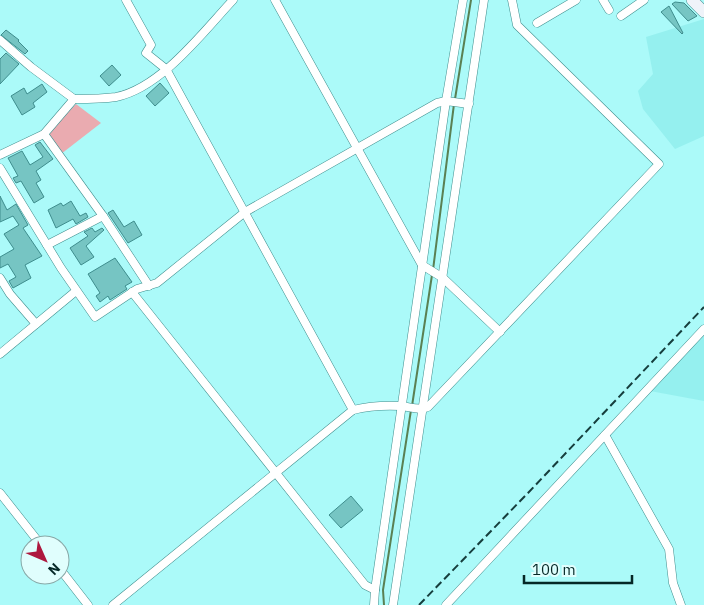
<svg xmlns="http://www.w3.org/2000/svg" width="704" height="605" font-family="'IBM Plex Sans',sans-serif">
	<rect width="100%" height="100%" fill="#abfaf9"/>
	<g fill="#95f0ef">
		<polygon points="704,19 704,136 675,149 643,109 638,91 653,74 646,37"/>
		<polygon points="704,331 704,401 650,391"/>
	</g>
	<polygon fill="#eaabb0" points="76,104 101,123 61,154 47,134"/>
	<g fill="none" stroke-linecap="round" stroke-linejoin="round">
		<g stroke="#5a8053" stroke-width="2">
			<polyline points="455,99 471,0"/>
			<polyline points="433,270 454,104"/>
			<polyline points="412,406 432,275"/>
			<polyline points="384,605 383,590 411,410"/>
		</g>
	</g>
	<g fill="#76c5c3" stroke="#3e8d8d">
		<polygon points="675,2 684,3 697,16 688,21 672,4"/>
		<polygon points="669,6 683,33 682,34 661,12"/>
		<polygon points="6,30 19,40 18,41 28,51 25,54 1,35"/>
		<polygon points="6,53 19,64 0,84 0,59"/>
		<polygon points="112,65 121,75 109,86 100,76"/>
		<polygon points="160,83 169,93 155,106 146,96"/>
		<polygon points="42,84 47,92 33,103 35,107 22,115 11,96 24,88 27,94"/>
		<polygon points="40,142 53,159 36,171 41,180 36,183 44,197 34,203 21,181 16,183 13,178 18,176 8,158 22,151 30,165 43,157 35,145"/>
		<polygon points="0,196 7,210 16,204 28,225 23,228 42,256 25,265 31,278 13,288 9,281 16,277 8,264 0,268 0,257 14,249 4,234 19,225 13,216 0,222"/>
		<polygon points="71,201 80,216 86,213 88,217 76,224 73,219 56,228 48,210 61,203 63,206"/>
		<polygon points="113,210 124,227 134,221 142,235 128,243 108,213"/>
		<polygon points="92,228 95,232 102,228 104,230 86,246 94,257 81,265 70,248 88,236 84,232"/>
		<polygon points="115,258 132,282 125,286 127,289 110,300 108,296 100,302 96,296 100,293 88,274"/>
		<polygon points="351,496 363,510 341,528 329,515"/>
	</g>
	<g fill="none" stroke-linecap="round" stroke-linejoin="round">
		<g stroke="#408f8e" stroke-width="9">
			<g id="street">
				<polyline points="126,0 151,45 146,53 166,69 353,410"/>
				<polyline points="275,0 422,265 443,278 500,332"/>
				<polyline points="603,0 609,10"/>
				<polyline points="621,16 644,0"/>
				<polyline points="537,23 576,0"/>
				<path d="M 0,40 L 31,67 L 74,99 C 88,99 102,99 116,97 C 161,88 203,32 233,0"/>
				<polyline points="44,134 103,216 47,245"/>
				<polyline points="0,155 44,134 74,99"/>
				<polyline points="0,168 61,268 95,317 137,289 157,283 245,212 437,103 446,101 469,104"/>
				<polyline points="103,216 149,286"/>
				<polyline points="0,278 10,294 36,324"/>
				<polyline points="132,292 365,585 375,590 374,605"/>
				<polyline points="0,354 76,291"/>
				<polyline points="605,435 669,549 673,583 681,605"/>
				<polyline points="0,493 41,545"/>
				<polyline points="60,569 88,605"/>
				<polyline points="375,590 446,101 463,0"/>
				<path d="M 113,605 L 353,410 C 369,406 384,405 401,406 C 411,407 419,411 428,407 L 659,164 L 517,25 L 512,0"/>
				<polyline points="393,605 484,0"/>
				<polyline points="446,605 704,329"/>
			</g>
		</g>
		<g stroke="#408f8e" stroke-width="12">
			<polyline id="secondary" points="692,0 704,12"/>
		</g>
		<use href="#street" stroke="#fff" stroke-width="8"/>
		<use href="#secondary" stroke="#eff3f9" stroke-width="11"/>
		<polyline stroke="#163e3d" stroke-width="2" stroke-dasharray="8 4" stroke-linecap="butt" points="419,605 528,493 704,307"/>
	</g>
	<g transform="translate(45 560) rotate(135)"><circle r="24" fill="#e0fefd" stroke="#88a8a7"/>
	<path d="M0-4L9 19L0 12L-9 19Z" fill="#ad183e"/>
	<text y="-8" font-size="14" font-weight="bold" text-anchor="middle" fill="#052827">N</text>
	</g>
	<path d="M524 575v8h108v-8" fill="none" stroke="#052827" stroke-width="2.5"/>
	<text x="532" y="575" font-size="15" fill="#052827" stroke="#e0fefd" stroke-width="4" paint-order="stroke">100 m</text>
</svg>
